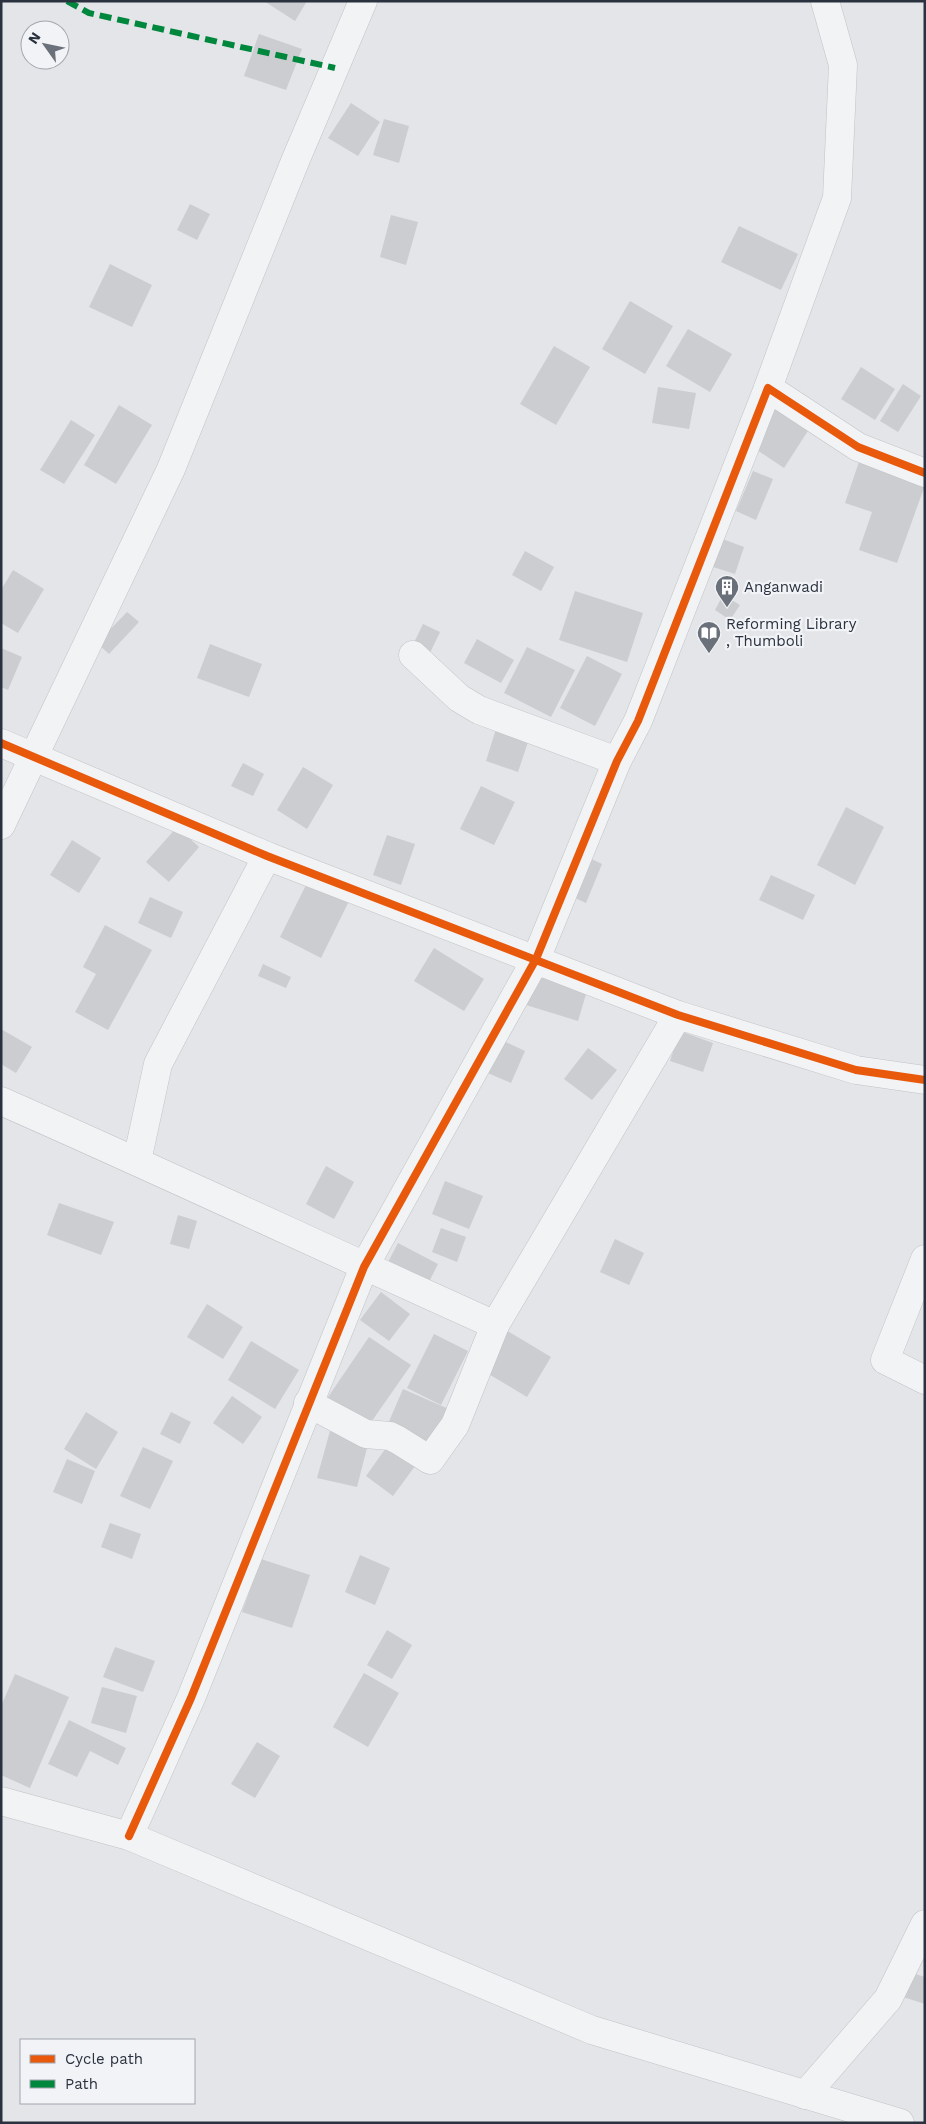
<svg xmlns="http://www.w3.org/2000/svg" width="926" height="2124" font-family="'Work Sans',sans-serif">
	<rect width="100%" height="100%" fill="#e3e5e8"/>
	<g fill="#cbcdd0">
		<polygon points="264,1 307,1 295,21"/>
		<polygon points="259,34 302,49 286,90 244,76"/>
		<polygon points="351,103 380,122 358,156 328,138"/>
		<polygon points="384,119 409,126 399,163 373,155"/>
		<polygon points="190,204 210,214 197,240 177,230"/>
		<polygon points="391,215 418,222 406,265 380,257"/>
		<polygon points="739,226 798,254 781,290 721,262"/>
		<polygon points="110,264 152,285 132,327 89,307"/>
		<polygon points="630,301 673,326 645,374 602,349"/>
		<polygon points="688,329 732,354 710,392 666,366"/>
		<polygon points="554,346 590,367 556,425 520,404"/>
		<polygon points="861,367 895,389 875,420 841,399"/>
		<polygon points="903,384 921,396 898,432 880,421"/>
		<polygon points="658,387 696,393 689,429 652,423"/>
		<polygon points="779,402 813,423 784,468 751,446"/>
		<polygon points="119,405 152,425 116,484 84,465"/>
		<polygon points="71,420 95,435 64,484 40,470"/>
		<polygon points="861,456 925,485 897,563 859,550 872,512 845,503"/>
		<polygon points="753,471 773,479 756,520 736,511"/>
		<polygon points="717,537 744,547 735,574 707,565"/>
		<polygon points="525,551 554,567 541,591 512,575"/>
		<polygon points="13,570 44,589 18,633 1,623 1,590"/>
		<polygon points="575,591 643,613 627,662 559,640"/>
		<polygon points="723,595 740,605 730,620 715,610"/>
		<polygon points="127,612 139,622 109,654 97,643"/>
		<polygon points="423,624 440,632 427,659 410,651"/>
		<polygon points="477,639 514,660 501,683 464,663"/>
		<polygon points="210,644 262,664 249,697 197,678"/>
		<polygon points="527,647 575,670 551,717 504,693"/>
		<polygon points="1,648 22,657 8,690 1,687"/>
		<polygon points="587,656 622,674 595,726 560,708"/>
		<polygon points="496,729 529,739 518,772 486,761"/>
		<polygon points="243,763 264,774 253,796 231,786"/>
		<polygon points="303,767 333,785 307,829 277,810"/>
		<polygon points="481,786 515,802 494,845 460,829"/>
		<polygon points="846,807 884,827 855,885 817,865"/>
		<polygon points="177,827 199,847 169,882 146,862"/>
		<polygon points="387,835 415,844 401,885 373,875"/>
		<polygon points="72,840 101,858 79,893 50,875"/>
		<polygon points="583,855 602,864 586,903 566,894"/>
		<polygon points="771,875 815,895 803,920 759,900"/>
		<polygon points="310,877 351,897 321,958 280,937"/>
		<polygon points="150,897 183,912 171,938 138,923"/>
		<polygon points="105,925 152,950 108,1030 75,1012 96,974 83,967"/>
		<polygon points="434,948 484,979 464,1011 414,981"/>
		<polygon points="263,964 291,977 286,988 258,976"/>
		<polygon points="537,968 589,984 578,1021 526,1005"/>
		<polygon points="1,1029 32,1047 16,1073 1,1064"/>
		<polygon points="680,1031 713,1043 703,1072 670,1061"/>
		<polygon points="497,1038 525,1051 511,1083 483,1071"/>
		<polygon points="588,1048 617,1070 592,1100 564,1079"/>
		<polygon points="326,1166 354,1182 334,1219 306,1204"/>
		<polygon points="445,1181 483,1196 469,1229 432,1214"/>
		<polygon points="59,1203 114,1222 101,1255 47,1235"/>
		<polygon points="178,1215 197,1221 189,1249 170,1244"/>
		<polygon points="441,1228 466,1237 457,1262 432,1252"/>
		<polygon points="615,1239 644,1253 629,1285 600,1272"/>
		<polygon points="398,1243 438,1264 427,1286 387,1264"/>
		<polygon points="381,1292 410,1314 389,1341 360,1320"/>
		<polygon points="207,1304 243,1327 223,1359 187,1337"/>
		<polygon points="506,1330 551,1357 527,1397 482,1370"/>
		<polygon points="434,1334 468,1351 441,1405 407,1388"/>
		<polygon points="369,1337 411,1365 367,1428 326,1400"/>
		<polygon points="251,1341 299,1370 275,1409 228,1380"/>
		<polygon points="403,1389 451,1410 432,1453 384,1433"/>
		<polygon points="232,1396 262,1417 243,1444 213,1423"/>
		<polygon points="86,1412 118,1432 96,1469 64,1449"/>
		<polygon points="171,1412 191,1422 180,1444 160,1434"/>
		<polygon points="330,1431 369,1440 357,1487 317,1478"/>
		<polygon points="393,1438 421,1458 393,1496 366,1476"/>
		<polygon points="143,1447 173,1461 150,1509 120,1496"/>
		<polygon points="67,1459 95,1471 82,1504 53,1492"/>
		<polygon points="110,1523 141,1534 132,1559 101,1547"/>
		<polygon points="360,1555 390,1568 375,1605 345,1592"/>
		<polygon points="261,1559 310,1575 292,1628 242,1612"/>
		<polygon points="387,1630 412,1645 392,1679 367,1665"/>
		<polygon points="115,1647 155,1661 143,1692 103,1677"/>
		<polygon points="364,1673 399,1693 368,1747 333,1727"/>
		<polygon points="15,1674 69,1697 30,1788 1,1775 1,1706"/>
		<polygon points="102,1687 137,1696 126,1733 91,1723"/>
		<polygon points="69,1720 126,1748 118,1765 90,1751 77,1777 48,1764"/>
		<polygon points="257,1742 280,1756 255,1798 231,1784"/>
		<polygon points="905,1971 925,1977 925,2004 897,1995"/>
	</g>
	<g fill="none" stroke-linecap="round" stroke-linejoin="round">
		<g stroke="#c1c3c6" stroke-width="29">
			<g id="minor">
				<polyline points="768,388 837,198 843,65 825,1"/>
				<polyline points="413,655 459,698 479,710 617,761"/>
				<polyline points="1,743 267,856 678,1015 856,1070 925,1080"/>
				<polyline points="1,825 171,469 296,159 363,1"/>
				<path d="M 1,1101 C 167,1174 330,1251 495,1325"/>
				<polyline points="137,1161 158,1064 267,856"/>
				<polyline points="925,1259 885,1360 925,1380"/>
				<polyline points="308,1403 366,1434 390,1436 398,1440 430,1460 455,1425 495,1325 678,1015"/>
				<polyline points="1,1801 129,1836 592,2030 900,2123"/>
				<polyline points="129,1836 191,1698 364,1267 536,959 617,761 638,721 768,388 858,447 925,473"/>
				<polyline points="805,2095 888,1999 925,1924"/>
			</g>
		</g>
		<use href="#minor" stroke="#f2f3f4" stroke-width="28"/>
		<polyline stroke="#00873e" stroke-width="6" stroke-dasharray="12 6" stroke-linecap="butt" points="67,1 89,13 335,68"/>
		<g stroke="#f1f3f6" stroke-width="11">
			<g id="cycleway">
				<polyline points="1,743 267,856 678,1015 856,1070 925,1080"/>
				<polyline points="129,1836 191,1698 364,1267 536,959 617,761 638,721 768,388 858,447 925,473"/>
			</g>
		</g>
		<use href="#cycleway" stroke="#e8590c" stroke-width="8"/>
	</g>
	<defs>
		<g id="building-pin" transform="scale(1.25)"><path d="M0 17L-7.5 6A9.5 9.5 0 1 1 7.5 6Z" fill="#6b717a" stroke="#f1f3f6"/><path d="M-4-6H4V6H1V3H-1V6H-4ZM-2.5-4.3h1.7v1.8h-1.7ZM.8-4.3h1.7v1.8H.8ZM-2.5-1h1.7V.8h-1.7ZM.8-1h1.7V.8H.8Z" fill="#fff"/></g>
		<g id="library-pin" transform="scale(1.25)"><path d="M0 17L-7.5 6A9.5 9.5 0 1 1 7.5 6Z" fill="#6b717a" stroke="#f1f3f6"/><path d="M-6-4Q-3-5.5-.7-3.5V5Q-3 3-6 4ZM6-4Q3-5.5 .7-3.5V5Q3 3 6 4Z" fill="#fff"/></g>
	</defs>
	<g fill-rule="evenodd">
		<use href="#building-pin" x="727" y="587"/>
		<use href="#library-pin" x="709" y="633"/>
	</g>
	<g text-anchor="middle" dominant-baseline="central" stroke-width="4.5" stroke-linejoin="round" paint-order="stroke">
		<g font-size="15" fill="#2b323f" stroke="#f1f3f6" text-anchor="start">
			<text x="744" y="587">Anganwadi</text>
			<text x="726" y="624">Reforming Library<tspan x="726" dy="17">, Thumboli</tspan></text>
		</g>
	</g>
	<rect width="926" height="2124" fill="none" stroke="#2b323f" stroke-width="5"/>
	<rect x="20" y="2039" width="175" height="65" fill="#f1f3f6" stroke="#a2a6ad"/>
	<rect x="30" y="2055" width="25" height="8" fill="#e8590c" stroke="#a2a6ad"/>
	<text x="65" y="2064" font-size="15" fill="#2b323f">Cycle path</text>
	<rect x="30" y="2080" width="25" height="8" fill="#00873e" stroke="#a2a6ad"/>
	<text x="65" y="2089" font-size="15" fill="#2b323f">Path</text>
	<g transform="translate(45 45) rotate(303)"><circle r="24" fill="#f1f3f6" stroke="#a2a6ad"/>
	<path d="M0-4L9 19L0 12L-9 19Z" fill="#6b717a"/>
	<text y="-8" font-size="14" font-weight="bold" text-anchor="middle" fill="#2b323f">N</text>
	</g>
</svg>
